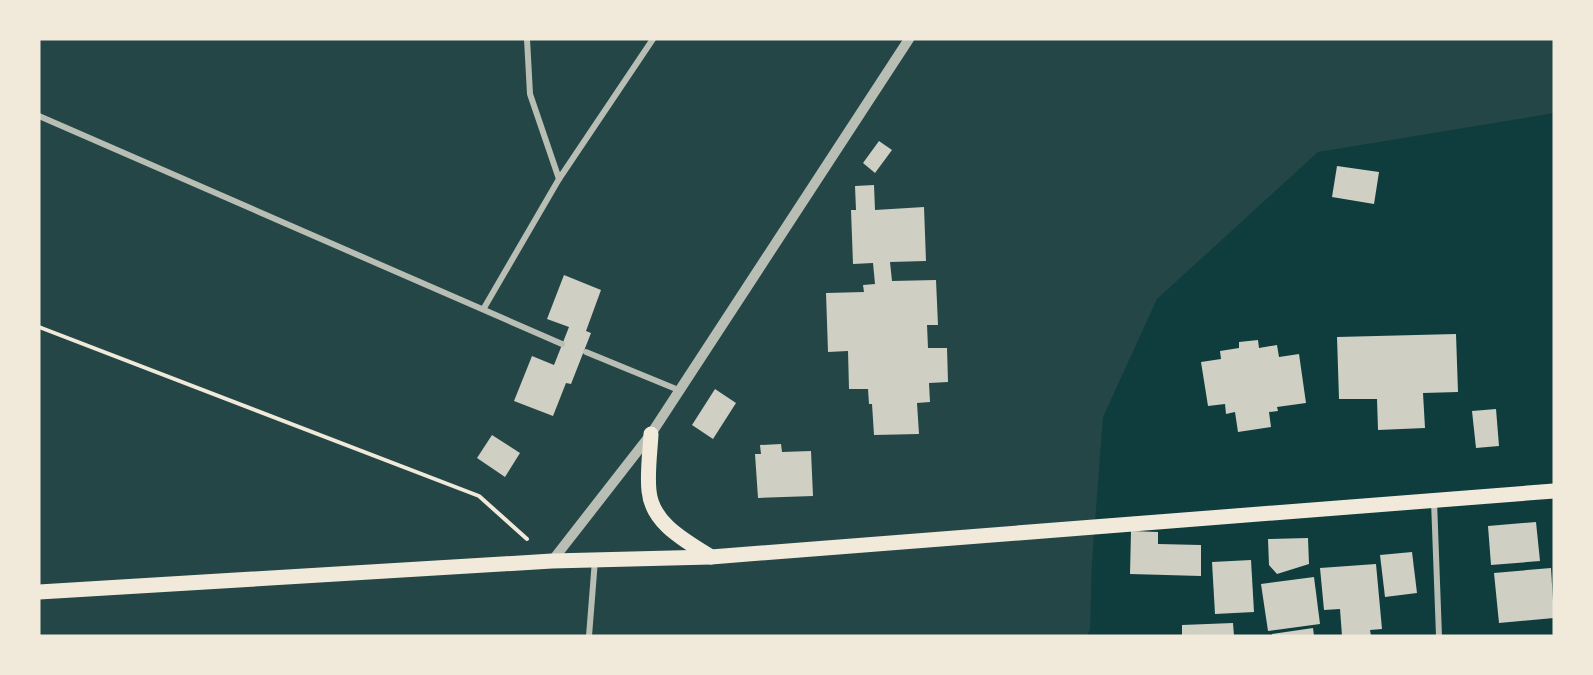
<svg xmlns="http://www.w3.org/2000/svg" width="1593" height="675" font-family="'Zilla Slab',serif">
	<rect width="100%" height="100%" fill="#0f3d3e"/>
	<polygon fill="#244646" points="39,39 1554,39 1554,113 1318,152 1157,299 1103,417 1092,561 1090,629 1087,636 39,636"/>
	<g fill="#cfcfc3">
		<polygon points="879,141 892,150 875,173 863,163"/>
		<polygon points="1337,166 1379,172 1374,204 1332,197"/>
		<polygon points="874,185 875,210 924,207 926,261 890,262 892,281 936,280 938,325 927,325 928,348 947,348 948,382 929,383 930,402 917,403 919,434 874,435 872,404 869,404 868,389 849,389 848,351 828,352 826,293 864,292 863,285 875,284 873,263 853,264 851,210 856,210 855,186"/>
		<polygon points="564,275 601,290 586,331 591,333 571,384 566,383 553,416 514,401 532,356 554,365 569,327 547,319"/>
		<polygon points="1456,334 1458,392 1423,393 1425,428 1378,430 1377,399 1339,399 1337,337"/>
		<polygon points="1258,340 1259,348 1277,345 1279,357 1299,354 1306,403 1277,407 1278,411 1269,412 1271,427 1238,432 1235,412 1226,414 1225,404 1208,406 1201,362 1221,359 1220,351 1239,348 1239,342"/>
		<polygon points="715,389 736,403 713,439 692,425"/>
		<polygon points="1496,409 1499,446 1476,448 1472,411"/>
		<polygon points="492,435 520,453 505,477 477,458"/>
		<polygon points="781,444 782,452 811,451 813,496 758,498 755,454 761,454 760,445"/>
		<polygon points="1536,522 1540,561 1491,565 1488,526"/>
		<polygon points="1131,531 1158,532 1158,544 1201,545 1201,576 1130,574"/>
		<polygon points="1308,538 1309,564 1277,574 1269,565 1268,539"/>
		<polygon points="1412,552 1417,593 1385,597 1380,555"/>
		<polygon points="1251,560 1254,612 1215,614 1212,562"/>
		<polygon points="1376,564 1382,629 1370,630 1371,636 1342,636 1340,609 1324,610 1320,568"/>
		<polygon points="1551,568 1554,618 1499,623 1494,573"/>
		<polygon points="1314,577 1320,624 1268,631 1261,584"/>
		<polygon points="1233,623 1234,636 1182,636 1182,625"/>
		<polygon points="1313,628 1314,636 1272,636 1272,634"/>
	</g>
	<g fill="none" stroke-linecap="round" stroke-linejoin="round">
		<polyline stroke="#f1e9da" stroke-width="4" points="39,327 479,496 527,539"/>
		<g stroke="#b8beb3" stroke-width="6">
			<polyline points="527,39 530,94 559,179"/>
			<polyline points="39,116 562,344"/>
			<polyline points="484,308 559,179 653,39"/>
			<polyline points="586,352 681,391"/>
			<polyline points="1434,501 1439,636"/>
			<polyline points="589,636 595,560"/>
		</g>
		<polyline stroke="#b8beb3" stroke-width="10" points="552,561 651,434 909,39"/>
		<g stroke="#f1e9da" stroke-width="15">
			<path d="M 651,434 C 650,453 647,473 649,491 C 652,524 686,541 711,557"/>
			<polyline points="39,592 552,561 711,557 1554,491"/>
		</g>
	</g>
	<rect width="1593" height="675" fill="none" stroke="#f1e9da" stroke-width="81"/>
</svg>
